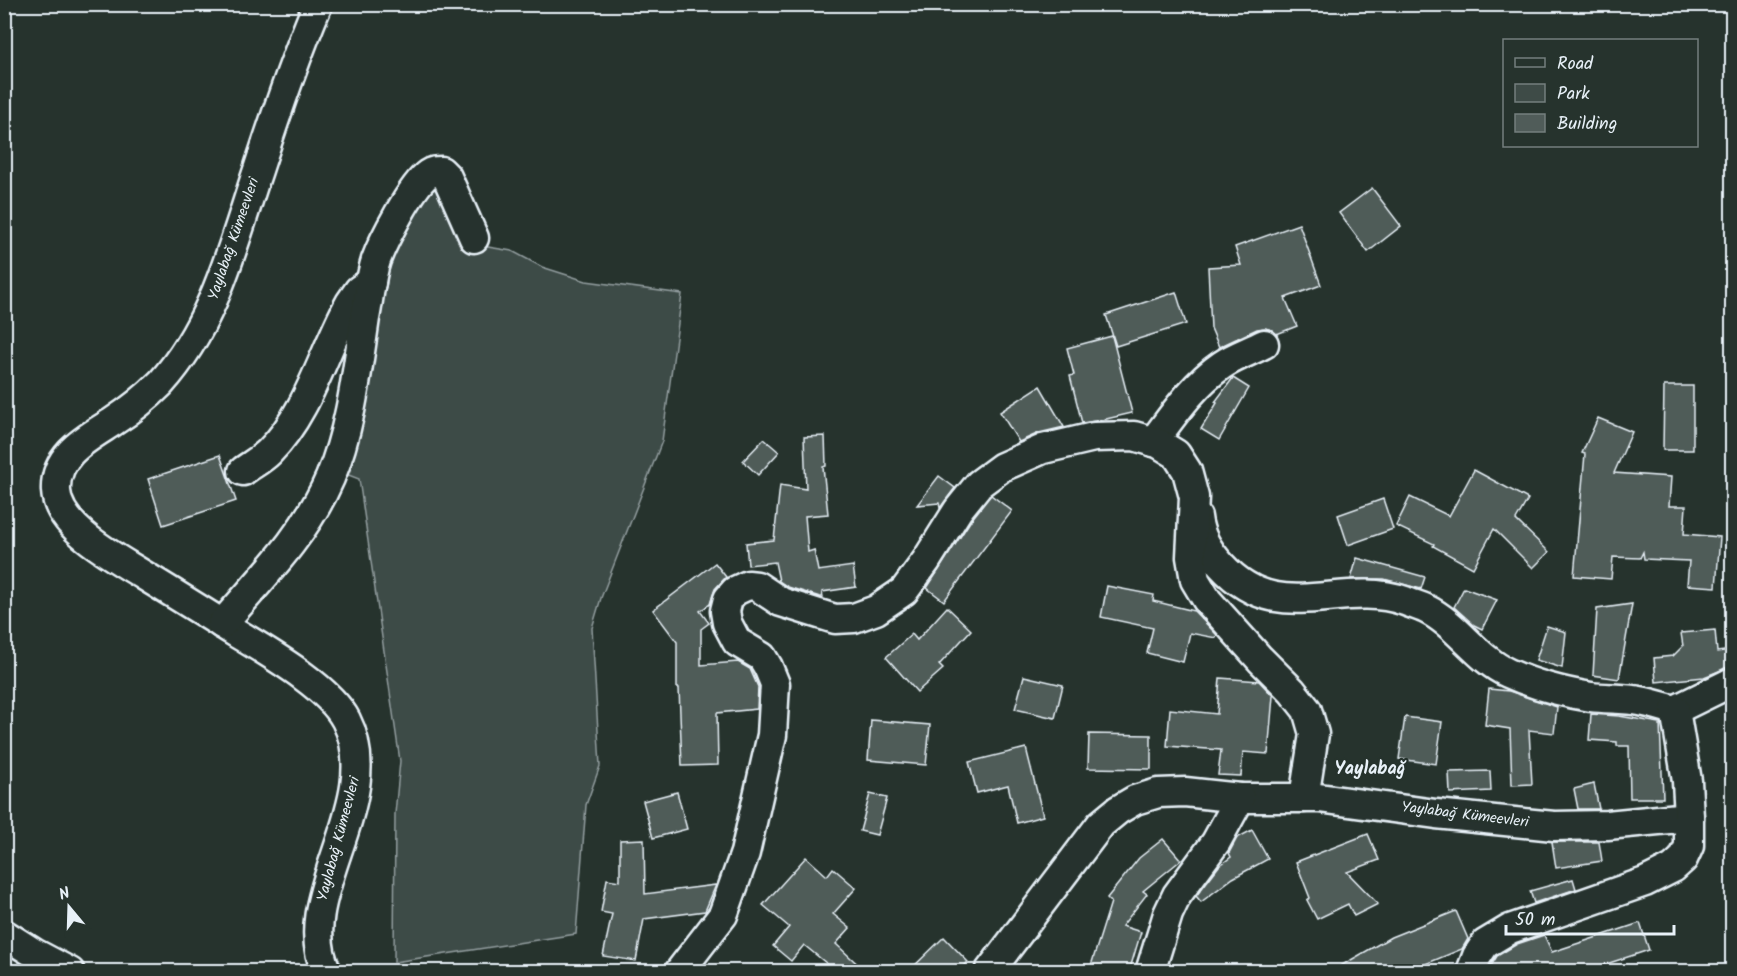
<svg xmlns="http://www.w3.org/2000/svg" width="1737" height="976" font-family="Kalam,sans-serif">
	<rect width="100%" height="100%" fill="#26332d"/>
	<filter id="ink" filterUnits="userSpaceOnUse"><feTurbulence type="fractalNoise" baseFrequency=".0167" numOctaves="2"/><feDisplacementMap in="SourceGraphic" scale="12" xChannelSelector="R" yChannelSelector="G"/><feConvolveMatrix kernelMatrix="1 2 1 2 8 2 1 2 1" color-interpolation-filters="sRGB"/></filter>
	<g filter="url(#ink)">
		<polygon fill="#3e4b47" stroke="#939ea0" stroke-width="1.5" points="436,188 464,243 512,251 542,267 586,281 682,294 662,441 601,598 592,628 600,766 586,805 576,934 394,962 395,814 400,761 359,479 346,474 383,262 421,199"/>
		<g fill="#505c59" stroke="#e8f1f8" stroke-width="1.5">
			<polygon points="1372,188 1401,226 1368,252 1339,213"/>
			<polygon points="1299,224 1321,285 1285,298 1297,326 1277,334 1272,330 1265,328 1257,329 1219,347 1211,328 1208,267 1241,265 1235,247"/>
			<polygon points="1176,292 1186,324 1116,346 1106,315"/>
			<polygon points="1112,336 1132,413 1102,420 1082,423 1070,376 1074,375 1067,348"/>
			<polygon points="1233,378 1249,388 1219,440 1201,429 1217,403 1215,402"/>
			<polygon points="1040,386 1064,427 1039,433 1019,442 1000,412"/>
			<polygon points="1664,386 1693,386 1693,450 1663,450"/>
			<polygon points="1598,418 1632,432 1614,473 1671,477 1669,506 1686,506 1684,534 1720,537 1716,587 1687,585 1689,561 1644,559 1643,552 1640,558 1613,557 1611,579 1574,576 1585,454 1582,453"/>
			<polygon points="825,436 826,466 823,467 828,514 805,516 808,552 814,550 818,571 853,566 856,587 822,592 823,597 820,597 788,587 779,581 775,562 748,565 746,543 774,540 780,485 806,489 804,437"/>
			<polygon points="764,439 779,452 758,475 743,461"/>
			<polygon points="220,455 236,501 163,525 148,479"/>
			<polygon points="1474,470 1528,499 1516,520 1549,552 1533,568 1494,529 1473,568 1433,546 1434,544 1396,526 1410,497 1449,516"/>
			<polygon points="939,476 955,488 940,508 939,503 917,505"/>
			<polygon points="991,495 1012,511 944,601 927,588 971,520"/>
			<polygon points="1383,499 1393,529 1348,545 1338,515"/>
			<polygon points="1357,558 1425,577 1421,589 1384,579 1351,579"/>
			<polygon points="715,563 726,577 715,589 710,604 700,611 709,623 701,629 701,665 738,662 750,669 758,687 757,709 717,713 718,765 682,766 679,688 677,688 677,642 653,610"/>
			<polygon points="1107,586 1154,595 1153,601 1194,611 1217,635 1216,638 1190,633 1183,662 1147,653 1153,628 1101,617"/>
			<polygon points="1464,588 1497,600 1482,629 1474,625 1454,607"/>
			<polygon points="1632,604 1619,679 1593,675 1597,609"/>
			<polygon points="947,607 971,630 939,665 943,669 917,692 886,657 912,634 917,640"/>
			<polygon points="1547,626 1566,632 1562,668 1536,660"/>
			<polygon points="1715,630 1717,652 1732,650 1732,666 1704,677 1656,682 1654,658 1673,656 1683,646 1681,633"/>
			<polygon points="1024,676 1063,685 1055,718 1015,709"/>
			<polygon points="1220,678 1259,681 1273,696 1268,754 1243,752 1241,776 1218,775 1221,750 1167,746 1170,709 1217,714"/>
			<polygon points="1489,689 1509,691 1557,707 1554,733 1529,730 1532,784 1512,785 1510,729 1485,725"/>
			<polygon points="1591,714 1619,716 1660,723 1663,798 1630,798 1629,746 1617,746 1617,742 1589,740"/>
			<polygon points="1405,717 1442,722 1436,764 1399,759"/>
			<polygon points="871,720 930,725 926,765 868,760"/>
			<polygon points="1089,734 1151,735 1151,769 1088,768"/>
			<polygon points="1026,748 1043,816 1017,823 1008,785 977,793 969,762"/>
			<polygon points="1490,771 1491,791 1450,793 1449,772"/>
			<polygon points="1594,784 1599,809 1578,809 1574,789"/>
			<polygon points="677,792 687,829 653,838 643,801"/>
			<polygon points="870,794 887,798 877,835 860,831"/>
			<polygon points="1252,830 1268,859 1233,878 1201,902 1196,896 1219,866 1231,857 1229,853 1237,838"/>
			<polygon points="1368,834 1379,860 1347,872 1378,904 1354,916 1348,904 1317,919 1307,900 1310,898 1296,862"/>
			<polygon points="644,839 645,894 716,885 705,911 644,919 636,961 603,956 612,914 601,912 607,879 620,881 620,840"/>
			<polygon points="1163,839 1181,860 1143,891 1147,894 1122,926 1141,932 1129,972 1089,972 1111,902 1107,898 1139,858"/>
			<polygon points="1552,842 1599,842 1602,861 1556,868"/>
			<polygon points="806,857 827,876 833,868 856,888 833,914 850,928 836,944 866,972 837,972 804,945 791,961 773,946 789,927 763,905"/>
			<polygon points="1573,879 1576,889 1534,903 1530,891"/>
			<polygon points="1456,911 1468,939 1462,949 1406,972 1330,972 1391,937"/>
			<polygon points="1640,923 1649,950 1582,972 1493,972 1491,966 1497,956 1517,944 1544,935 1552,952"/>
			<polygon points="944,937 968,962 958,972 908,972"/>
		</g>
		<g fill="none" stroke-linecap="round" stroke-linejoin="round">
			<g stroke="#e8f1f8" stroke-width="33">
				<g id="minor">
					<path d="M 318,4 C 295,58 276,114 258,170 C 233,244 215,323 161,383 C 147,397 131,410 114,421 C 88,438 54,454 56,491 C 58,529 117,558 145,576 C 176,595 207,614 238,634 C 269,653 329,687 346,720 C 388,802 289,898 327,972"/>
					<path d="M 1153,442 C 1173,415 1194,384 1222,365 C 1235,356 1251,351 1264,344"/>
					<path d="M 243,471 C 251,465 262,459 269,452 C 309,412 323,352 350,303 L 359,290 L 371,282"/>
					<path d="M 1197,517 C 1199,536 1208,551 1221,565 C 1279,629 1338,578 1405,601 C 1412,604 1420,606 1426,609 C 1457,624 1477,659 1508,673 C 1534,685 1562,692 1591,697 C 1607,699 1624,698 1640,701 C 1652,703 1664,707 1675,710 L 1732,682"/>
					<path d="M 222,624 C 262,578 306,534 330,478 C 351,428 357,371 365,318 C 369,299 370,278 376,260 C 383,241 412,185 428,174 C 432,171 436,171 441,171 L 447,177 L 474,238"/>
					<polyline points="4,934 34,953 70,972"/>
					<polyline points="679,972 723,915 745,853 772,735 775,684 768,667 762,657 737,642 727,623 725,611 728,599 735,591 748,585 757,586 781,602 835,619 854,618 876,610 904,591 926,561 958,510 979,484 1002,467 1043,449 1094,437 1134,436 1158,443 1176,454 1187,471 1194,497 1191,557 1195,580 1207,600 1260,659 1292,691 1307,710 1314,734 1304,798"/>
					<polyline points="989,972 1101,824 1118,810 1135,800 1158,793 1185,792 1240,798 1319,798 1436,814 1554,826 1607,825 1689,817"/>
					<polyline points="1150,972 1168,914 1177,895 1216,842 1240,798"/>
					<polyline points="1473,972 1472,969 1477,956 1485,944 1510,929 1645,882 1673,868 1683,859 1689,846 1689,817 1687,781 1675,710"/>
				</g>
			</g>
			<use href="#minor" stroke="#26332d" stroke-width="28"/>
		</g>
	</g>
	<g text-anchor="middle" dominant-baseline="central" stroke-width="4.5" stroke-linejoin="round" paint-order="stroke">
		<g font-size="15" fill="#e8f1f8" stroke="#26332d">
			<text transform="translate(234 239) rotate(-71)">Yaylabağ Kümeevleri</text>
			<text transform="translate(1465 815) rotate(7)">Yaylabağ Kümeevleri</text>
			<text transform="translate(339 839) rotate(-75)">Yaylabağ Kümeevleri</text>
		</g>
		<g font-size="18" font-weight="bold" fill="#e8f1f8" stroke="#26332d">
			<text x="1370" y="769">Yaylabağ</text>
		</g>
	</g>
	<rect width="1737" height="976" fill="none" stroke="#26332d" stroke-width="24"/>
	<rect x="12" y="12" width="1713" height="952" fill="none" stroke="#e8f1f8" stroke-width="2" filter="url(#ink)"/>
	<rect x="1503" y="39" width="195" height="108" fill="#26332d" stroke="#747f7e" stroke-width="1.5"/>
	<rect x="1515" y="58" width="30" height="9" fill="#26332d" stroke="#747f7e" stroke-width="1.5"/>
	<text x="1557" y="69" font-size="18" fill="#e8f1f8">Road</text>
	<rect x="1515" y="84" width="30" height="18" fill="#3e4b47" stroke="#747f7e" stroke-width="1.5"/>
	<text x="1557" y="99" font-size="18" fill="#e8f1f8">Park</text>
	<rect x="1515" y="114" width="30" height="18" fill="#505c59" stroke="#747f7e" stroke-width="1.5"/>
	<text x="1557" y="129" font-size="18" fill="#e8f1f8">Building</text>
	<g transform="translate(69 907) rotate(341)" stroke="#26332d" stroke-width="4.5" paint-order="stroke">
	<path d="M0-4.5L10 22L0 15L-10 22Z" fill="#e8f1f8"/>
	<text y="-9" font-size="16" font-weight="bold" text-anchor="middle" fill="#e8f1f8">N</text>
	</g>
	<path d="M1506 925v9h168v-9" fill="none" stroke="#e8f1f8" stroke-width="3"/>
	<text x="1515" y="925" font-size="18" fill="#e8f1f8" stroke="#26332d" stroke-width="4.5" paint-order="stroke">50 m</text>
</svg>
